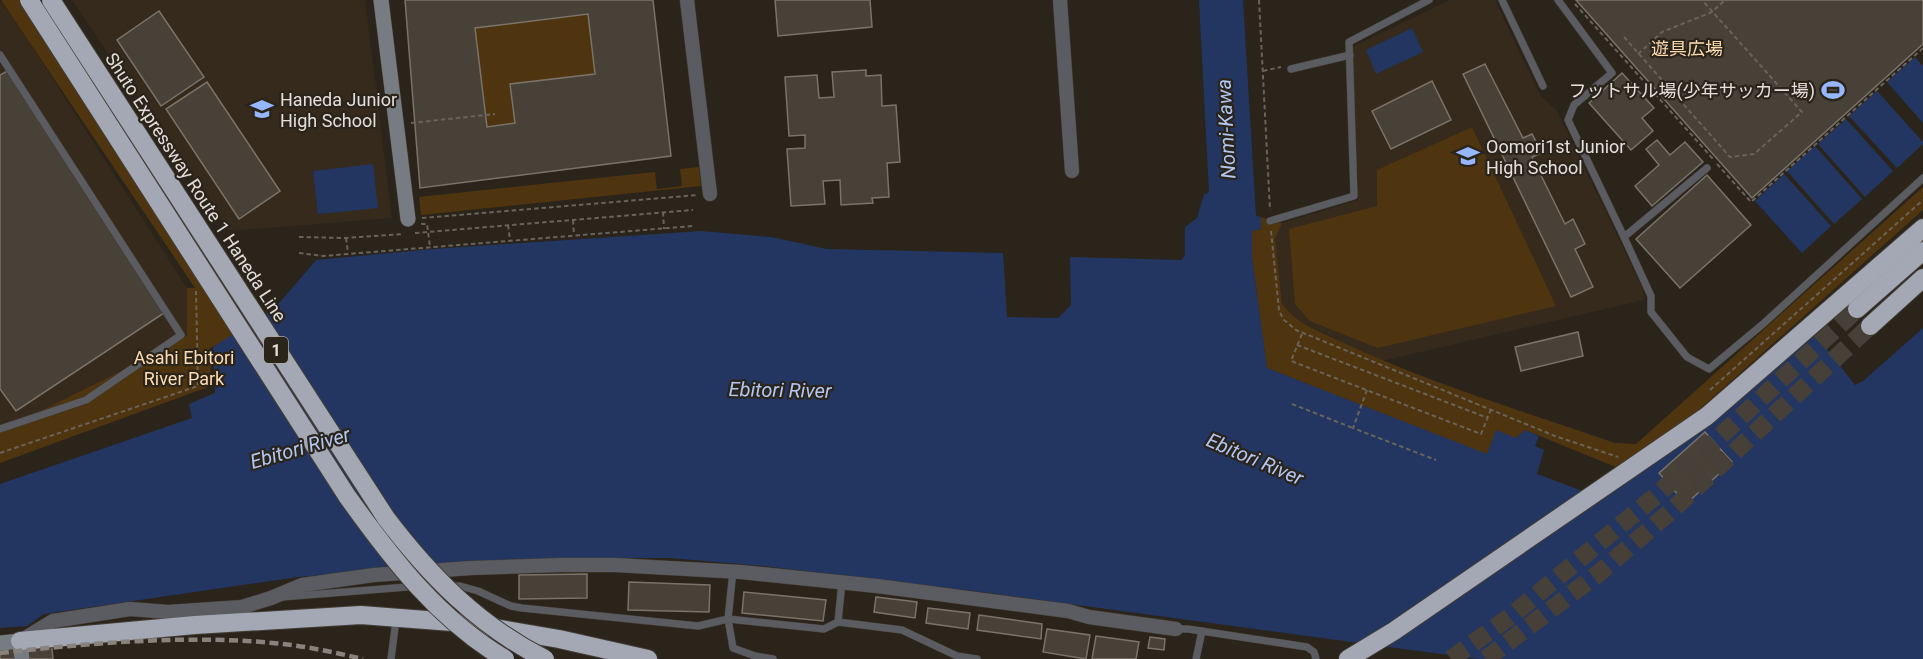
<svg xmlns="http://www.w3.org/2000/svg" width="1923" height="659" font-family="Roboto,'Noto Sans JP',sans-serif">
	<rect width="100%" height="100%" fill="#2a241b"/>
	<g fill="#352a1c">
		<polygon points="0,0 29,42 187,288 187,335 163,350 0,431"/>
		<polygon points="72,0 365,0 392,218 229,231"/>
		<polygon points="1450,0 1495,0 1540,95 1557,111 1643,289 1644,300 1382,361 1307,325 1288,313 1282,305 1275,239 1282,223 1358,200 1352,47"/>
	</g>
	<g fill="#4e350f">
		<polygon points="1,0 29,0 243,332 210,348 211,386 0,463 0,431 163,350 187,335 187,288 195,288"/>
		<polygon points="588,14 595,74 515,123 487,127 475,28"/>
		<polygon points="1472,127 1556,306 1378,348 1310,321 1295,304 1289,229 1377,206 1377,170"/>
		<polygon points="699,167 701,186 421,215 419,197 655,172 657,189 682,186 680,169"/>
		<path d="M 1923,187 L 1923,210 L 1647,456 L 1623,470 L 1525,430 L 1516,438 L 1487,455 L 1267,368 L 1252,258 L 1252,231 L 1261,229 L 1261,217 L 1282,223 L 1275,239 L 1282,304 C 1296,323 1319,331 1340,341 C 1428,383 1523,411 1615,443 L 1636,444 Z"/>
	</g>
	<g fill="#233661">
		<polygon points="1199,0 1243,0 1256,216 1261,217 1261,229 1252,231 1252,258 1267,368 1487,454 1496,430 1516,438 1525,430 1539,436 1535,446 1544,450 1537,474 1604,499 1694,434 1816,335 1855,385 1863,381 1923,328 1923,659 1478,659 974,591 763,566 670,558 601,558 483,561 298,577 44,614 27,626 0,628 0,484 192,418 189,404 215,393 213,347 275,308 316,260 433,249 701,231 771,237 827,249 1003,253 1007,317 1058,318 1071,305 1070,257 1181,260 1185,256 1185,227 1197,218 1204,195 1209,192"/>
		<polygon points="1412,28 1423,52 1376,74 1366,50"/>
		<polygon points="1915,57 1923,66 1923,123 1887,82"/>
		<polygon points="1877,91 1923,142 1923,144 1897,168 1849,116"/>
		<polygon points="1846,119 1893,171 1865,197 1818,144"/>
		<polygon points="1815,146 1862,199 1834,224 1787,171"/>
		<polygon points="373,164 378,208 318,214 313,171"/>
		<polygon points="1784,174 1831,226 1802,253 1755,201"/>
	</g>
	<g fill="#484138" stroke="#7b7369" stroke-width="1.5" fill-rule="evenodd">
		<path d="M 405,0 L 653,0 L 671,156 L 420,188 ZM 588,14 L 595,74 L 510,84 L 515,123 L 487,127 L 475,28 Z"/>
		<polygon points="775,0 870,0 872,27 778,36"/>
		<polygon points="1576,0 1923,0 1923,44 1752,198"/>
		<polygon points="159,11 204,77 161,106 117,40"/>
		<polygon points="1485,64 1523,138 1532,134 1542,153 1532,157 1565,224 1573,219 1585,244 1575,249 1593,287 1571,297 1463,74"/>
		<polygon points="9,70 164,313 16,411 0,389 0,75"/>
		<polygon points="866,70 866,76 881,75 882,106 896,105 900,162 887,163 889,197 872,198 873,203 841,205 840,180 823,181 825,204 791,206 787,149 805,148 805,135 789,136 785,77 817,75 819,98 834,97 832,72"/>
		<polygon points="1622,73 1654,108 1642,118 1653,131 1631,150 1589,103"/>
		<polygon points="1432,81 1451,120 1391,149 1372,111"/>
		<polygon points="207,82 280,191 239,219 166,109"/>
		<polygon points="1657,140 1670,155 1685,142 1703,162 1652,206 1635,186 1659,165 1646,149"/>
		<polygon points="1707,175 1751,225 1680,288 1636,239"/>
		<polygon points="1578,332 1583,356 1521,371 1515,347"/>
		<polygon points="1705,432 1732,462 1686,504 1659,473"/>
		<polygon points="587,574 587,598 519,599 519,575"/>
		<polygon points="629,582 710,585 709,612 628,610"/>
		<polygon points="744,592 826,600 823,621 742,613"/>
		<polygon points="876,597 917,602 915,618 874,612"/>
		<polygon points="928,608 970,613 968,629 926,623"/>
		<polygon points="979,615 1042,624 1041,639 977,630"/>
		<polygon points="1047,629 1090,635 1086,659 1043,652"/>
		<polygon points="1096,636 1139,642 1136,659 1092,659"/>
		<polygon points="1150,637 1165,639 1164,650 1148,648"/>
		<polygon points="51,640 53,659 0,659 0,645"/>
	</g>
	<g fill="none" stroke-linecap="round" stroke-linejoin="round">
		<g stroke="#464038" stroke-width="18" stroke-dasharray="18 9" stroke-linecap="butt">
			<polyline points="1451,659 1511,616 1658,494 1857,309"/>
			<polyline points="1486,659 1599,573 1671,511 1870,326"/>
		</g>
		<g stroke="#443e36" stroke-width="8">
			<g id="lane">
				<polyline points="1502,0 1543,86"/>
				<polyline points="1558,0 1612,73 1574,105 1568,120 1624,237 1707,168"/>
				<polyline points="0,55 181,335 86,400 0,429"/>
				<polyline points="1291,69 1350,55"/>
				<polyline points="1270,221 1354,196 1349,42 1429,0"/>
				<polyline points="1624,237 1651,296 1651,312 1687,357 1709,369 1763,324 1923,178"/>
				<polyline points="733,571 728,619 733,648 755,656 773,659"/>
				<polyline points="842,582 838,622 902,630 957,656 977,659"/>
				<polyline points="282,597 407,587 460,586 478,591 511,606 522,608 698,626 728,619 824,629 838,622"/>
				<polyline points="1176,629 1188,629 1307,647 1314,652 1316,659"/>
				<polyline points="391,659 396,620"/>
				<polyline points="1196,659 1202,631"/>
			</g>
		</g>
		<g stroke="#443e36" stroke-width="15">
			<g id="street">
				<polyline points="687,0 710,194"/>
				<polyline points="1060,0 1072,171"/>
				<polyline points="22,640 53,621 130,609 168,612 242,607 271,598 302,585 374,575 471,568 561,565 615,565 741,572 877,586 1068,611 1089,617 1176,629"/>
			</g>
		</g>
		<g stroke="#443e36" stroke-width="16">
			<g id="secondary">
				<polyline points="381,0 408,219"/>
				<polyline points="0,643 20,641 22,659"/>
			</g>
		</g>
		<g stroke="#443e36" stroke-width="20">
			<g id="highway">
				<polyline points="1857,309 1923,251"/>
				<polyline points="1870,326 1923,278"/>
				<polyline points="20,641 195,625 361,615 465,623 559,639 648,659"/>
				<polyline points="1348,659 1394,631 1707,416 1923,228"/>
			</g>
		</g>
		<g stroke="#69635b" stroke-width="2" stroke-dasharray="4.5 3" stroke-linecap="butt">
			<polyline points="1259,0 1270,210"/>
			<polyline points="1575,4 1713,159"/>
			<polyline points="1624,37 1730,157 1754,154 1802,112 1702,0"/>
			<polyline points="1638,54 1662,32 1712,12 1725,0"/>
			<polyline points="1263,71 1281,67"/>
			<polyline points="411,123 495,114"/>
			<polyline points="1717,164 1751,202 1923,48"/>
			<polyline points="663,212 664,229"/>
			<polyline points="422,218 698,195"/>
			<polyline points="573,220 574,235"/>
			<polyline points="422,223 422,224 427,224 430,247"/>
			<polyline points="508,225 510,240"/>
			<polyline points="1271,231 1279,310 1283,319 1296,330 1555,436 1618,457"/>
			<polyline points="415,233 693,210"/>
			<polyline points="299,237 346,238 403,234"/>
			<polyline points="346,238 348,253"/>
			<polyline points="299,253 323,256 693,226"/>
			<polyline points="1302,334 1291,361 1481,434 1491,409"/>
			<polyline points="1297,345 1488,418"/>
			<polyline points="1367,390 1353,428 1436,460"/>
			<polyline points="1710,390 1923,200"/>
			<polyline points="1292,404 1353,428"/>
			<polyline points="0,453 198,386 196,291"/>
		</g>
		<use href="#lane" stroke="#5a5c61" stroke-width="7"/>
		<use href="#street" stroke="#5a5c61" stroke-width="14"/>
		<use href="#secondary" stroke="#777b82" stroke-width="15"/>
		<use href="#highway" stroke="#a3a8b4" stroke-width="18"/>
		<path stroke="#88837c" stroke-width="4.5" stroke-dasharray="9 4.5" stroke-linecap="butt" d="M 0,653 C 90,643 193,634 283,644 C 310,647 337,653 363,659"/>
		<g stroke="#443e36" stroke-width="20" stroke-linecap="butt">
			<g id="highway-bridge">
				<path d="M 29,0 L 347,496 C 392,559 438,619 505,659"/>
				<path d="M 51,0 L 386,518 C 430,576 479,626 545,659"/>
			</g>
		</g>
		<use href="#highway-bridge" stroke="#a3a8b4" stroke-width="18"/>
	</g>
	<defs>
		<g id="stadium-bare" transform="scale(1.8)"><path d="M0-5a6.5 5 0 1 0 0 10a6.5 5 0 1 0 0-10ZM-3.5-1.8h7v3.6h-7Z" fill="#96b6fd" stroke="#2a241b" stroke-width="2.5" paint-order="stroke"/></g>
		<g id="school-bare" transform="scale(1.8)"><path d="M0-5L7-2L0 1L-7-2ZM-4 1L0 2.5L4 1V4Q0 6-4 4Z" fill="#96b6fd" stroke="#2a241b" stroke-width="2.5" paint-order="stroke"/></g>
	</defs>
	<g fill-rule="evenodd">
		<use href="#stadium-bare" x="1833" y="90"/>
		<use href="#school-bare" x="262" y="109"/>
		<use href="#school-bare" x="1468" y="156"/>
	</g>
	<g text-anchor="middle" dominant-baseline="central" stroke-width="4.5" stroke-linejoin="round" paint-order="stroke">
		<rect fill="#2a241b" stroke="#aca7a1" stroke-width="1.5" x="264" y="337" width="24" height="26" rx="4.5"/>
		<g font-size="16" font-weight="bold" fill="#e4dfda">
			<text x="276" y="350">1</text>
		</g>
		<g font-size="18" fill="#fedcb2" stroke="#2a241b">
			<text x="1687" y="48">遊具広場</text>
			<text x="184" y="357">Asahi Ebitori<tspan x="184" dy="21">River Park</tspan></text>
		</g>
		<g font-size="18" fill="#e4dfda" stroke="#2a241b" text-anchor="start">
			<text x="1815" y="90" text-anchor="end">フットサル場(少年サッカー場)</text>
			<text x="280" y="99">Haneda Junior<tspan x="280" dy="21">High School</tspan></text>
			<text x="1486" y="146">Oomori1st Junior<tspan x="1486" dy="21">High School</tspan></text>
		</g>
		<g font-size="18" fill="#e4dfda" stroke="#2a241b">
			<text transform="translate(196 187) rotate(57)">Shuto Expressway Route 1 Haneda Line</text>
		</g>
		<g font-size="20" font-style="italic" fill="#b1c6f1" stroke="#2a241b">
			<text transform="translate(1226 129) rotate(-93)">Nomi-Kawa</text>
			<text transform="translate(780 390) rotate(1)">Ebitori River</text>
			<text transform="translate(300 448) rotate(-16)">Ebitori River</text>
			<text transform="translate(1255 459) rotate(23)">Ebitori River</text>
		</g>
	</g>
</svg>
